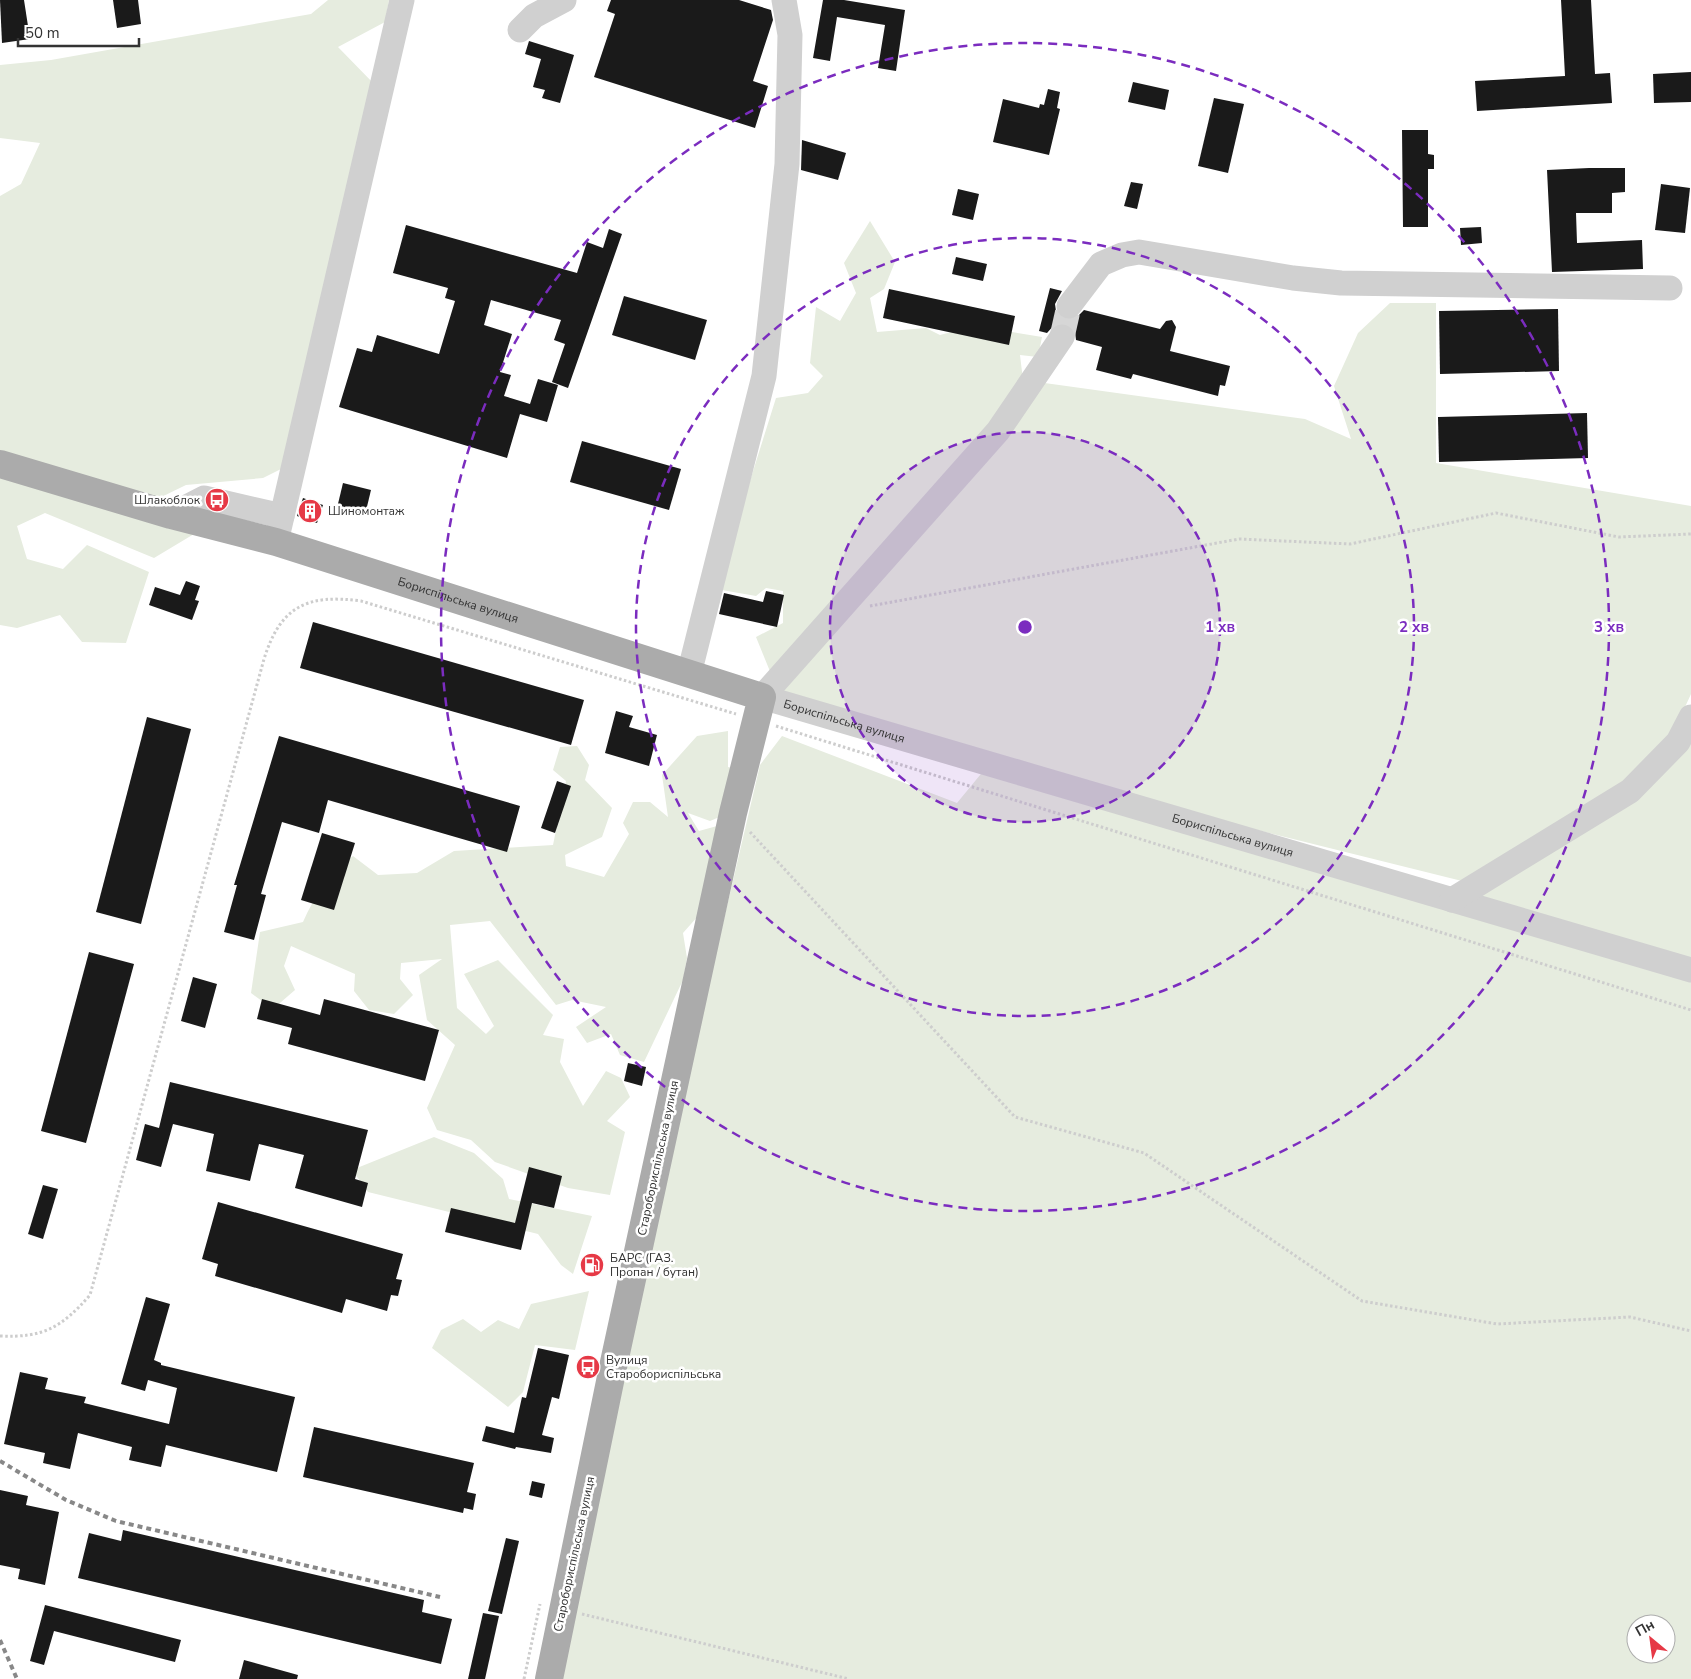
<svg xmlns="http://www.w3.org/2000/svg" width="1691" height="1679" font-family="'Nunito Sans',sans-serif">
	<rect width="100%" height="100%" fill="#fff"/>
	<g fill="#e6ecdf" fill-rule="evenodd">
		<polygon points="328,0 389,0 385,22 338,47 377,87 289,465 263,478 186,485 147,504 194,534 154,558 45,513 17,526 27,559 63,569 87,545 149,572 126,643 82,642 60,615 17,628 0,625 0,196 21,184 40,143 0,138 0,65 51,60 311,14"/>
		<polygon points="870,221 895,262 884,289 870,298 877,332 926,328 940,335 974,326 1042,337 1038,357 1020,355 1023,380 1305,419 1351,439 1334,386 1358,333 1390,303 1436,303 1436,463 1691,506 1691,694 1673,733 1626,786 1470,883 1097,790 780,696 756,637 783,623 783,591 766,588 756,596 716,589 776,398 808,393 823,376 810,363 816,307 840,321 856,293 844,263"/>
		<path d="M 728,731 L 728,767 L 741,770 L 729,813 L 710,821 L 688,813 L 699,831 L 717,826 L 706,907 L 683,933 L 687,958 L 683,980 L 644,1062 L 620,1055 L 611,1034 L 587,1043 L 576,1027 L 606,1007 L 572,1000 L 556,1005 L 490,921 L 450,925 L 457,1008 L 486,1034 L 494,1026 L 464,974 L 498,960 L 553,1015 L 543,1035 L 564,1039 L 560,1062 L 583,1106 L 606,1071 L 621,1078 L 630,1097 L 607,1121 L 625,1132 L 610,1195 L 568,1188 L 495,1162 L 471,1140 L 437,1130 L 427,1108 L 455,1045 L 427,1020 L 419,975 L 442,959 L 401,963 L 400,979 L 413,995 L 394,1014 L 369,1010 L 354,991 L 355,974 L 291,946 L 284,966 L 295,990 L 273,1009 L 251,993 L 260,932 L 303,922 C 315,895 330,873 353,856 L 378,875 L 417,873 L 454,851 L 553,845 L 566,781 L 553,770 L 560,747 L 577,746 L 589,765 L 585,780 L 612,808 L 602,837 L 565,855 L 566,866 L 604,877 L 629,834 L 623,823 L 633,802 L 650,802 L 668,817 L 662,775 L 697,736 Z"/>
		<path d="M 1691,732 L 1691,1679 L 552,1679 L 624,1347 L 760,765 L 782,736 L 957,803 L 985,769 L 1478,896 ZM 1636,1624 L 1666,1624 L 1666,1654 L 1636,1654 Z"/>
		<polygon points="434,1137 474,1153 503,1179 509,1199 592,1216 573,1274 561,1265 538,1234 368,1192 352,1170"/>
		<polygon points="589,1291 575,1350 535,1345 523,1392 508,1407 432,1348 441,1330 463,1319 481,1332 498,1320 519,1329 531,1304"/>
	</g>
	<g fill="#1a1a1a">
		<polygon points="0,0 24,0 30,39 2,43"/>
		<polygon points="113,0 138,0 141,24 117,28"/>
		<polygon points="611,0 739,0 771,10 773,20 753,81 768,86 755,128 594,77 615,14 607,11"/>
		<polygon points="823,0 844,0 905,10 896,71 878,68 885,25 837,17 830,61 813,58"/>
		<polygon points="1561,0 1591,0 1595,74 1610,73 1612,103 1477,111 1475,81 1565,76"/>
		<polygon points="529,41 574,55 560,103 542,98 545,90 533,87 541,59 525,54"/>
		<polygon points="1691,72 1691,102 1654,103 1653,74"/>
		<polygon points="1133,82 1169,90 1165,110 1128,102"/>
		<polygon points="1048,89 1060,92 1057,108 1060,109 1049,155 993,142 1003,99 1039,108 1040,104 1044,105"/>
		<polygon points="1214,98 1244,104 1228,173 1198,166"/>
		<polygon points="1402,130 1428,130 1428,154 1434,155 1434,169 1428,169 1428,227 1403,227"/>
		<polygon points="802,140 846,153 838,180 801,170"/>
		<polygon points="1589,168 1625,168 1625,192 1612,193 1612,213 1576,213 1577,243 1642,240 1643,269 1552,272 1547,170"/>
		<polygon points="1131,182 1143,184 1137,209 1124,206"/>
		<polygon points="1661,184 1690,188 1685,233 1655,230"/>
		<polygon points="958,189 979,194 973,220 952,215"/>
		<polygon points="406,225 577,273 587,242 603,248 609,229 622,234 568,388 552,382 565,344 554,340 561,320 491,300 484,325 512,334 500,372 511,375 504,396 530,404 538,379 558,385 547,422 520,414 507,458 339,407 357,348 372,352 377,335 439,354 455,301 445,298 448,288 393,273"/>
		<polygon points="1481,227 1482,243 1461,245 1460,228"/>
		<polygon points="956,257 987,264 983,281 952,274"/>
		<polygon points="1050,288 1062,291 1055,304 1056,311 1060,317 1067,320 1075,319 1084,310 1160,329 1166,321 1172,320 1176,327 1170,351 1230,366 1225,386 1220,385 1218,396 1133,374 1131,379 1096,370 1102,347 1076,340 1075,331 1070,325 1063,323 1055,324 1047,333 1039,331"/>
		<polygon points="889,289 1015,316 1009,345 883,318"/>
		<polygon points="624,296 707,320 695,360 612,335"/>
		<polygon points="1558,309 1559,371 1440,374 1439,311"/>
		<polygon points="1587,413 1588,458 1439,462 1438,417"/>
		<polygon points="582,441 681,469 669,510 570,482"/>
		<polygon points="343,483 371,490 365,515 337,508"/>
		<polygon points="303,498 323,505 317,523 297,516"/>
		<polygon points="186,581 200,586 195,600 199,601 192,620 149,605 155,587 180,595"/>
		<polygon points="766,591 784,595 777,627 719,614 724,593 763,602"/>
		<polygon points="313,622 584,700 571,745 300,668"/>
		<polygon points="616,711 633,716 629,727 657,735 649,766 605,753"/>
		<polygon points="147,717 191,729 141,924 96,912"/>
		<polygon points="279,736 520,806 507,852 328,800 319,833 282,822 261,894 266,895 254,940 224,932 237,885 234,885"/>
		<polygon points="557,781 571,786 555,833 541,828"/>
		<polygon points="322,833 355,843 334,910 301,900"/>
		<polygon points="89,952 134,964 86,1143 41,1131"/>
		<polygon points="193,977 217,984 205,1028 181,1021"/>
		<polygon points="262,999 320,1015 324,999 439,1030 425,1081 288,1044 292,1028 257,1019"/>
		<polygon points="628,1063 646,1067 642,1086 624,1081"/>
		<polygon points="170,1082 368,1130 355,1179 368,1183 362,1207 295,1188 304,1155 259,1144 250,1181 206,1171 214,1134 173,1124 161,1167 136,1160 145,1124 159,1128"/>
		<polygon points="529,1167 562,1176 554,1208 532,1203 521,1250 445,1232 451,1208 515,1223"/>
		<polygon points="43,1185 58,1189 43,1239 28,1234"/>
		<polygon points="218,1202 403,1254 396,1279 402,1280 398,1296 391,1295 387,1311 346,1299 342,1313 215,1276 218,1264 202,1259"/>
		<polygon points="146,1297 170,1304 154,1360 161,1363 161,1365 295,1397 277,1472 166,1445 161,1467 129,1460 132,1447 78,1433 70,1469 43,1463 45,1453 4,1444 20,1372 48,1378 45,1389 86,1397 84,1403 169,1424 177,1388 148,1380 145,1391 121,1384"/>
		<polygon points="538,1348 569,1355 559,1399 552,1397 542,1435 554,1438 551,1453 516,1447 515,1449 482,1441 486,1426 514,1433 522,1397 526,1398"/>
		<polygon points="314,1427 474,1463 467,1492 476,1494 473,1510 464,1508 463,1513 303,1477"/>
		<polygon points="532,1481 545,1484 542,1498 529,1495"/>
		<polygon points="0,1490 28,1496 26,1505 59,1512 45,1585 18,1579 20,1569 0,1565"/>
		<polygon points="123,1530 424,1600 422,1612 452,1619 441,1664 78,1578 89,1533 121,1541"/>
		<polygon points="506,1538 519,1541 502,1614 488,1611"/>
		<polygon points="45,1605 181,1640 175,1662 54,1631 44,1665 30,1661"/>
		<polygon points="483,1613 499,1616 485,1679 468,1679"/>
		<polygon points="244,1660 298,1675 297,1679 239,1679"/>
	</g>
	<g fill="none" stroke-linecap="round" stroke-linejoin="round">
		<polyline stroke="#d6d6d6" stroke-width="25" stroke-dasharray="25 12" stroke-linecap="butt" points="1062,337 1069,306"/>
		<g stroke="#cdcdcd" stroke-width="3" stroke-dasharray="2.5 2.5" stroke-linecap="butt">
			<polyline points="870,606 1239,539 1350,544 1496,513 1619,537 1691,534"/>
			<polyline points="776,726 1691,1010"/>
			<polyline points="750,832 1015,1117 1144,1153 1362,1301 1497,1324 1630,1317 1691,1331"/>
			<path d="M 0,1336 C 44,1338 62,1327 90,1295 L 264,659 C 281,605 308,594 361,601 L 736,714"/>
			<polyline points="582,1614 849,1679"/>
			<polyline points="524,1679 540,1604"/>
		</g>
		<g stroke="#d0d0d0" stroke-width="25">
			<polyline points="520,30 534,16 564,0"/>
			<polyline points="1069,306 1101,264 1122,255 1139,252 1293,278 1341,283 1670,288"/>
			<path id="s1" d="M 1062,337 L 998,431 L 762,697 L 1691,970"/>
			<polyline points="171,515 204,498 282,516"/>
			<polyline points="276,542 402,0"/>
			<polyline points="689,674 764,376 787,164 790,35 784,0"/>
			<polyline points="1452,900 1630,791 1678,742 1691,717"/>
		</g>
		<path stroke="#ababab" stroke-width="28" id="s2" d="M 0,464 L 171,515 L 276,542 L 762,697 L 733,813 L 613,1367 L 549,1679"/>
		<g stroke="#888" stroke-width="4" stroke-dasharray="5 4" stroke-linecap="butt">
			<polyline points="0,1461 66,1500 116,1521 440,1597"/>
			<polyline points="0,1640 17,1679"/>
		</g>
	</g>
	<circle cx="1025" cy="627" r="195" fill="#7b2cbf" fill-opacity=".12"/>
	<g fill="none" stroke="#7b2cbf" stroke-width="2.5" stroke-dasharray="9 6">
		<circle cx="1025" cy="627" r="195"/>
		<circle cx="1025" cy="627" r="389"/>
		<circle cx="1025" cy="627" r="584"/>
	</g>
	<defs>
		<g id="bus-disc" transform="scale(1.25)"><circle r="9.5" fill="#e63946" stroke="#fff"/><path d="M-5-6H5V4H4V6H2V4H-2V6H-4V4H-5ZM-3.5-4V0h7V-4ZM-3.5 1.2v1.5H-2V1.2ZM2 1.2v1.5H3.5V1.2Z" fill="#fff"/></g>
		<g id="building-disc" transform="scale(1.25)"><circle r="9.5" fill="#e63946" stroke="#fff"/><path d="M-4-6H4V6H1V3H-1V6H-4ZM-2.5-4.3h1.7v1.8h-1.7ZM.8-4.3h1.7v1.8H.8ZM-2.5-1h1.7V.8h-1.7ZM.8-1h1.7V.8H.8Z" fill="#fff"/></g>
		<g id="fuel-disc" transform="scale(1.25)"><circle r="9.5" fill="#e63946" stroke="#fff"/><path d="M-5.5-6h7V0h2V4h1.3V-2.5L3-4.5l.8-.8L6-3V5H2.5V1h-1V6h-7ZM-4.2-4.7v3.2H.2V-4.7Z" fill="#fff"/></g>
	</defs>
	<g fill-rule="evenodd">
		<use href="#bus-disc" x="217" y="500"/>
		<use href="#building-disc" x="310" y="511"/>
		<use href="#fuel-disc" x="592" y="1265"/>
		<use href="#bus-disc" x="588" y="1367"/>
	</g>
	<g text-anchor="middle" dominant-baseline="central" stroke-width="5" stroke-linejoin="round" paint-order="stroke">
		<g font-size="12" fill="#333" stroke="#fff" text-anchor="start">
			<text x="200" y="500" text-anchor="end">Шлакоблок</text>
			<text x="328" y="511">Шиномонтаж</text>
			<text x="610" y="1258">БАРС (ГАЗ.<tspan x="610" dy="14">Пропан / бутан)</tspan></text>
			<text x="606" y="1360">Вулиця<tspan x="606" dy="14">Старобориспільська</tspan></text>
		</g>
		<g font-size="12" fill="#333" stroke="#fff">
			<text stroke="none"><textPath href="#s2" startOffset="478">Бориспільська вулиця</textPath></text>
			<text stroke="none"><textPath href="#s1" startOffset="555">Бориспільська вулиця</textPath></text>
			<text stroke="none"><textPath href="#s1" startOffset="960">Бориспільська вулиця</textPath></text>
			<text transform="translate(658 1158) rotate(-78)">Старобориспільська вулиця</text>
			<text transform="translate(574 1554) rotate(-78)">Старобориспільська вулиця</text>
		</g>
	</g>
	<circle cx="1025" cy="627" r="8" fill="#7b2cbf" stroke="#fff" stroke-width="2.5"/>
	<g font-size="15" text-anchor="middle" font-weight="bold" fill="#7b2cbf" stroke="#fff" stroke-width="5" stroke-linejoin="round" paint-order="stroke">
		<text x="1220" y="632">1 хв</text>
		<text x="1414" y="632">2 хв</text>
		<text x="1609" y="632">3 хв</text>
	</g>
	<g transform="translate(1651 1639) rotate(331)"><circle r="24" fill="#ffffff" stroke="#adadad"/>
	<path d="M0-4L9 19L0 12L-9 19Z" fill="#e63946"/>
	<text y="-8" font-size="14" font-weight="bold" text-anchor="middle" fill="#333333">Пн</text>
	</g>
	<path d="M18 38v8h121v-8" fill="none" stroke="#333333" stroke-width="2.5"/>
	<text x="25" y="38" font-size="15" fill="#333333" stroke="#ffffff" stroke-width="4" paint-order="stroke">50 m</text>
</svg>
